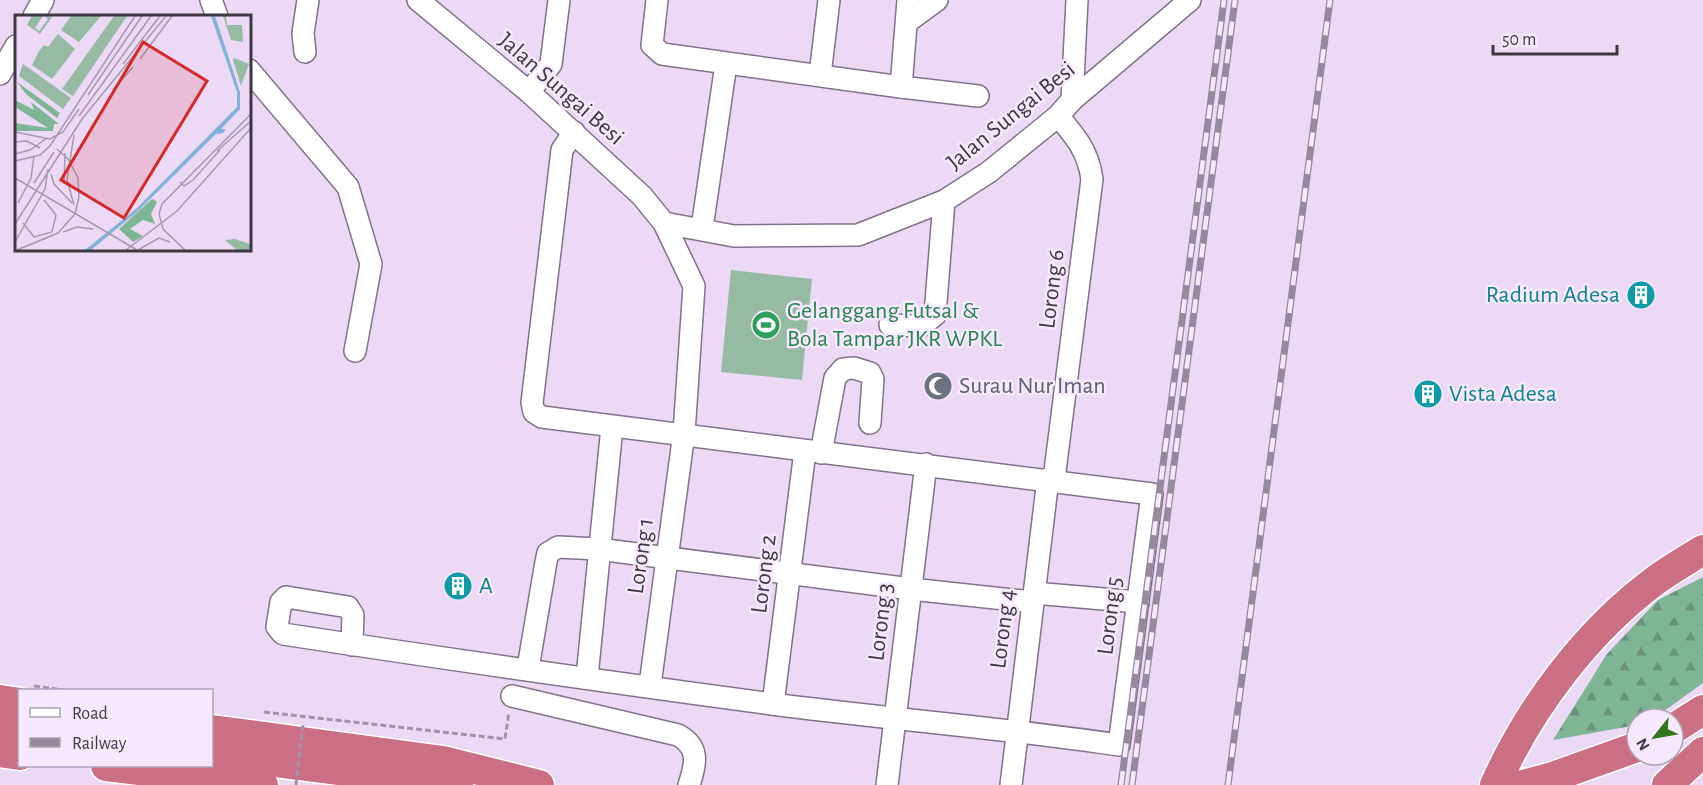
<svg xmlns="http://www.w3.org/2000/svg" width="1703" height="785" font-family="'Alegreya Sans',sans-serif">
	<defs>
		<pattern id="forest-firs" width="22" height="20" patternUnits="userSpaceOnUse" patternTransform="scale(1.5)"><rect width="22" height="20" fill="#7eb595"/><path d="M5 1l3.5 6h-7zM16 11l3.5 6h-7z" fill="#69947b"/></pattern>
	</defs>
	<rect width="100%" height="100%" fill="#ebd9f5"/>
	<polygon fill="url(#forest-firs)" points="1703,577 1703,683 1653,719 1637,719 1637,725 1553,740 1607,654 1658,600"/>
	<polygon fill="#97baa5" points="731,270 812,279 802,380 721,372"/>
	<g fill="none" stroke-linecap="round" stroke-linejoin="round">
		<g stroke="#82728a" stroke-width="24">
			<g id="minor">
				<polyline points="211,0 217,16"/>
				<polyline points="418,0 529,92 642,196 664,223 694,286 684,433 650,685"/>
				<polyline points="657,0 652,45 662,54 901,87 908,0"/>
				<polyline points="34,16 43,0"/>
				<polyline points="907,22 937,0"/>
				<polyline points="305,52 303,33 308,0"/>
				<polyline points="249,70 348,187 371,264 355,351"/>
				<polyline points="0,74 16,46"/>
				<polyline points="820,75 829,0"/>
				<polyline points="901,87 978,96"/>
				<polyline points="529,92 551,64 559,0"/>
				<polyline points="1072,100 1077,0"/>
				<polyline points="664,223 734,236 858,235 944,201 989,172 1058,116 1072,100 1190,0"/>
				<polyline points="702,228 726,64"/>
				<polyline points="890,325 921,326 935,315 944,201"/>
				<polyline points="821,453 835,378 843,369 854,368 870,373 873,379 870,423"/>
				<path d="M 1054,479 L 1092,179 C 1088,151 1076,137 1058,116"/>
				<polyline points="1034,593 1138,602"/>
				<path d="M 352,645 L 353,615 L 348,607 L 286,597 L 281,602 L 277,627 L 283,634 C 446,659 609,682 772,704 C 888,719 1004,728 1119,745 L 1152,494 L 542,417 L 534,412 L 532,403 L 562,150 L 574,132"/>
				<polyline points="528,668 546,562 548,553 558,547 598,549 911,589 1032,602"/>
				<polyline points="587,677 612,427"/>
				<path d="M 512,696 L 678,735 C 700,747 696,764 689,785"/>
				<polyline points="773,704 805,451"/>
				<polyline points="887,785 926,464"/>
				<polyline points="1011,785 1048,479"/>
			</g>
		</g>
		<g stroke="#fff" stroke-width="33">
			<g id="highway">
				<polyline points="0,700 20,703"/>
				<polyline points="0,726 20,728"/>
				<polyline points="1673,729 1703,710"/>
				<polyline points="212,730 443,761 539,785"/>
				<polyline points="0,752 20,755"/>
				<polyline points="212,754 458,785"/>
				<polyline points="106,766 263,785"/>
				<path d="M 1495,785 C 1530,707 1587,631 1656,580 C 1671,569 1687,560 1703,550"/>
				<polyline points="1523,785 1553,777 1637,747"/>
				<polyline points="1667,785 1703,752"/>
			</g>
		</g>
		<g stroke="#a093a8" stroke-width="3" stroke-dasharray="6 3" stroke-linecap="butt">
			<polyline points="34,686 64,690"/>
			<polyline points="264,712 505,739 509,712"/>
		</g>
		<use href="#minor" stroke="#fff" stroke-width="21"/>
		<use href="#highway" stroke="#cb6f84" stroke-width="30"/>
		<g stroke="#95899c" stroke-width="7">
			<g id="rail">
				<polyline points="1121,785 1224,0"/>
				<polyline points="1132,785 1235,0"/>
				<polyline points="1228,785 1330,0"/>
			</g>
		</g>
		<use href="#rail" stroke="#f6e8fe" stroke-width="4.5" stroke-dasharray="14" stroke-linecap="butt"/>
		<polyline stroke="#a093a8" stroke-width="3" stroke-dasharray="6 3" stroke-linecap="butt" points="296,785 303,724"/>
	</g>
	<defs>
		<g id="building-disc" transform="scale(1.5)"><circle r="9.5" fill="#0f9aa8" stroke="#f6e8fe"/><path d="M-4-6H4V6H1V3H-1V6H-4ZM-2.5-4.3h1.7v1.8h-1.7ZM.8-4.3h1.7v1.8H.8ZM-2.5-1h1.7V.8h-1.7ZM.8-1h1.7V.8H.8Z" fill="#fff"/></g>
		<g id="stadium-disc" transform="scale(1.5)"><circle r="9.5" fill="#2e9e5b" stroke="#f6e8fe"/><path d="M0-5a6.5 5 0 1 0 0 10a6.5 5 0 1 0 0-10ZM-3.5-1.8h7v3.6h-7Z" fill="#fff"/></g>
		<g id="mosque-disc" transform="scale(1.5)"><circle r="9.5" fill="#6b7280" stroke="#f6e8fe"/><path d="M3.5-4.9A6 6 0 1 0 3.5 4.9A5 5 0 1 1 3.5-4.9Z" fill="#fff"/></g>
	</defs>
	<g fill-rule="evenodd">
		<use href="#building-disc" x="1641" y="295"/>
		<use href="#stadium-disc" x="766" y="325"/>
		<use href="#mosque-disc" x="938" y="386"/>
		<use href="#building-disc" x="1428" y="394"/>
		<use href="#building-disc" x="458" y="586"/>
	</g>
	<g text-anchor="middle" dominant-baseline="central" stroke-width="5" stroke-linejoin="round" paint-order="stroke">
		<g font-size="24" fill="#3f3843" stroke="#f6e8fe">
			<text transform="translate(561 89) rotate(41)">Jalan Sungai Besi</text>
			<text transform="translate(1011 116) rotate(-39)">Jalan Sungai Besi</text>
			<text transform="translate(1052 289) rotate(-83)">Lorong 6</text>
			<text transform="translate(641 556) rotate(-82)">Lorong 1</text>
			<text transform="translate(764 574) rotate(-83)">Lorong 2</text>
			<text transform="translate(1110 616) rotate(-83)">Lorong 5</text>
			<text transform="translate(881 622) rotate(-83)">Lorong 3</text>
			<text transform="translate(1003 629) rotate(-83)">Lorong 4</text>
		</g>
		<g font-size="24" fill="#0d838f" stroke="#f6e8fe" text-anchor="start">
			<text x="1620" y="295" text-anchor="end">Radium Adesa</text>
			<text x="1449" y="394">Vista Adesa</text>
			<text x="479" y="586">A</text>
		</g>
		<g font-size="24" fill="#27864d" stroke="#f6e8fe" text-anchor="start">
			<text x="787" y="311">Gelanggang Futsal &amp;<tspan x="787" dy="28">Bola Tampar JKR WPKL</tspan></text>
		</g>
		<g font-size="24" fill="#5b616d" stroke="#f6e8fe" text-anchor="start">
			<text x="959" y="386">Surau Nur Iman</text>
		</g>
	</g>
	<g transform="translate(15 15)">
		<rect width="236" height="236" fill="#ebd9f5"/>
		<path d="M 17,1 L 28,1 L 20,13 L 24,16 L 33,4 L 30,1 L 37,2 L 25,19 L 12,10 ZM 56,1 L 86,1 L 64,27 L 46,15 ZM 99,1 L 112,1 L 58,81 L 47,74 ZM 208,1 L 211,1 L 212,10 L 227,10 L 228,27 L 216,25 ZM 43,19 L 60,34 L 37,64 L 17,50 L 24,36 L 29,30 L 33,32 ZM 8,49 L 56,83 L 48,94 L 4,61 ZM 220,224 L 235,229 L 235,235 L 222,235 L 210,225 Z" fill="#97baa5"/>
		<path d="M 2,67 L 45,98 L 42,103 L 11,79 ZM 0,85 L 19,95 L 16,87 L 44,109 L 39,109 L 38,116 L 0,116 L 0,108 L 33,113 L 0,92 ZM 137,184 L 142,187 L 136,199 L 140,209 L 128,205 L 115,214 L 128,221 L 118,227 L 104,214 Z" fill="#7eb595"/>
		<path d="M 219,43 L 234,49 L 226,71 L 218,45 Z" fill="#97baa5"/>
		<path d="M 196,1 L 200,1 L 225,77 L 225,94 L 206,114 L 211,114 L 208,118 L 201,119 L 122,197 L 76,235 L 70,235 L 121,194 L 222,92 L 222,77 Z" fill="#82b2d6"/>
		<path fill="none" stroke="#a699ae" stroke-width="1.5" d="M 125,44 L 157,1M 108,49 L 145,1M 98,75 L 118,52M 73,80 L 127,1M 64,101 L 136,1M 0,117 L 35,124 L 48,117 L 64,94M 0,127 L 12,126 L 25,133M 202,136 L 236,106M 0,139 L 15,135 L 32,123M 0,146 L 25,140 L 35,131 L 120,1M 36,159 L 39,169 L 57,188M 0,163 L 122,235M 165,167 L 169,171 L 178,165 L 205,135M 19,168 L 39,137M 49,169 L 50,138M 3,188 L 16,163 L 19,141M 59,190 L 52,165 L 59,120M 8,208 L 19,222 L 37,217 L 41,200 L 29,185M 0,209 L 67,104 L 151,1M 48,217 L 62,212 L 78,214M 0,227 L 30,174 L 33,154M 2,235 L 43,218 L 60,199 L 64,182 L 63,163 L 53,144 L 42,134M 111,235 L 162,196 L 236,113M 123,235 L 144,223 L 155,227M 170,235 L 148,214 L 144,199 L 147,189 L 236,99"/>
		<path fill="#d62828" fill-opacity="0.15" stroke="#d62828" stroke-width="3" d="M 128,27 L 192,66 L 109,203 L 46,165 Z"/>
		<rect width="236" height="236" fill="none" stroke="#3f3843" stroke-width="3"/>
	</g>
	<rect x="18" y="689" width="195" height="78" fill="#f6e8fe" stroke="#ada2b3" stroke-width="1.5"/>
	<rect x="30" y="708" width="30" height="9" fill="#ffffff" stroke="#ada2b3" stroke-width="1.5"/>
	<text x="72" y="719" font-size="18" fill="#3f3843">Road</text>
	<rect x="30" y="738" width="30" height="9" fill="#95899c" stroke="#ada2b3" stroke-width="1.5"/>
	<text x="72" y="749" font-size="18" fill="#3f3843">Railway</text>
	<g transform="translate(1655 737) rotate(239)"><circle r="28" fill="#f6e8fe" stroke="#ada2b3" stroke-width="1.5"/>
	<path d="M0-4.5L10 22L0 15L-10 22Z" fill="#31781c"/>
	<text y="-9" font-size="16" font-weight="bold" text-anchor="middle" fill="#3f3843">N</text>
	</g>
	<path d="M1493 45v9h124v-9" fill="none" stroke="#3f3843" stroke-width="3"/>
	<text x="1502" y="45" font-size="18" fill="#3f3843" stroke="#f6e8fe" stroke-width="4.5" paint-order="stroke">50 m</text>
</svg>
